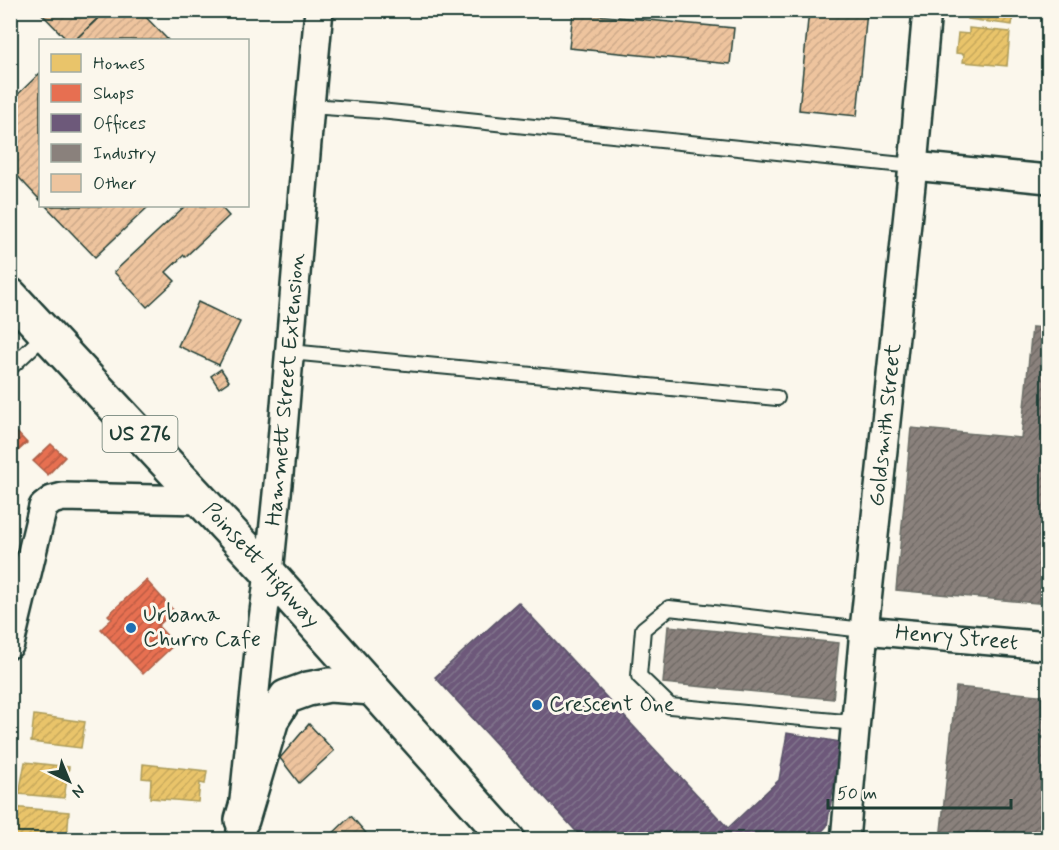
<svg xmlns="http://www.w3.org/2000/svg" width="1059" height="850" font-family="Mynerve,sans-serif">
	<defs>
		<pattern id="homes-hatch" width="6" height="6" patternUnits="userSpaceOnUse" patternTransform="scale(1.5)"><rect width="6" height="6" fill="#e9c46a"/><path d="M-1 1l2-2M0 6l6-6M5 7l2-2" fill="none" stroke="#c7a95c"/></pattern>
		<pattern id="shops-hatch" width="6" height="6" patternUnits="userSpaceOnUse" patternTransform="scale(1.5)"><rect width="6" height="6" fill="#e76f51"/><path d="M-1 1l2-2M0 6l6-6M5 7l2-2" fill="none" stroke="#bb5c44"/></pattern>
		<pattern id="offices-hatch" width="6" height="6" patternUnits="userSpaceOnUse" patternTransform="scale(1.5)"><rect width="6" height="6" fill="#6d597a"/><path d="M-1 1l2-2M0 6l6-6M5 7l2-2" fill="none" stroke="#81748c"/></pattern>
		<pattern id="industry-hatch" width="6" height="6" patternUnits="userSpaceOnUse" patternTransform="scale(1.5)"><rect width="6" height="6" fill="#8a817c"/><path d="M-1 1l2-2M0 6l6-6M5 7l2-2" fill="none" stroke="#706b66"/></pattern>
		<pattern id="building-hatch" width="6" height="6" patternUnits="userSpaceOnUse" patternTransform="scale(1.5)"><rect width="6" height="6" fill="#eec49e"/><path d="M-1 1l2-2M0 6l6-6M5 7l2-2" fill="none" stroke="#cca989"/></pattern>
	</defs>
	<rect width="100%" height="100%" fill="#fbf7ec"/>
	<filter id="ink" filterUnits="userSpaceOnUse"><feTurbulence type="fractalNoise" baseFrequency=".0167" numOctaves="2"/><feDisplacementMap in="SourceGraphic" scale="12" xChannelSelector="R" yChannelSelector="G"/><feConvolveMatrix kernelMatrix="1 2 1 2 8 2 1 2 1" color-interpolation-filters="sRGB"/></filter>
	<g filter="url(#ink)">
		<g fill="url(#homes-hatch)" stroke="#ac9c5a" stroke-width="1.5">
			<polygon points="969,10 1014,10 1012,25 968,19"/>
			<polygon points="969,28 1010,32 1007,66 963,62 964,54 956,53 958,33 969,34"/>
			<polygon points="34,715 85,722 81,748 31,742"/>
			<polygon points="25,762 69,767 64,798 19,794"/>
			<polygon points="143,764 207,771 205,784 200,783 198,802 150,798 151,779 142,778"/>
			<polygon points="10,807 69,812 67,840 10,840"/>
		</g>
		<g fill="url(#shops-hatch)" stroke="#ab6048" stroke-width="1.5">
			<polygon points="12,427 27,443 10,458 10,428"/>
			<polygon points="51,444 65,457 48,475 33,461"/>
			<polygon points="146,580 174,611 158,626 175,644 143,674 101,629 112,619 108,615"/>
		</g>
		<polygon fill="url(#offices-hatch)" stroke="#565165" stroke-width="1.5" points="518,602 728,828 779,780 787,733 841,742 827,826 814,840 584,840 435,677"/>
		<g fill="url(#industry-hatch)" stroke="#6a6d66" stroke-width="1.5">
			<polygon points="1032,327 1048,328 1048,604 896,590 911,428 1021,438"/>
			<polygon points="668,626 839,643 833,699 663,683"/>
			<polygon points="956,687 1048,696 1048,840 940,840"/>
		</g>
		<g fill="url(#building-hatch)" stroke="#1f3d34" stroke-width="1.5">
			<polygon points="38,10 106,10 75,40 67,40"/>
			<polygon points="107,10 139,10 168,40 75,40"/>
			<polygon points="809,10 867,11 857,116 799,110"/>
			<polygon points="573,13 734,28 730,64 569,48"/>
			<polygon points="40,73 40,200 10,168 10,102"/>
			<polygon points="46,206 149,206 95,257"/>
			<polygon points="185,206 220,206 229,216 185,257 184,255 166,272 175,281 147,307 114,272"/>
			<polygon points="198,302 240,322 219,365 178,346"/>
			<polygon points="221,369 229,381 219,388 211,376"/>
			<polygon points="309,724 334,751 299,783 280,758"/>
			<polygon points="351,816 372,840 328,840 327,839"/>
		</g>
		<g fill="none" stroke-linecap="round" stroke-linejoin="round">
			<g stroke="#1f3d34" stroke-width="18">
				<g id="lane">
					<polyline points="310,106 380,111 913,166"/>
					<polyline points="290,352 777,398"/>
					<polyline points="10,368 46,334"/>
					<polyline points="856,723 670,706 639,676 643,629 669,608 864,630"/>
				</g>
			</g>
			<g stroke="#1f3d34" stroke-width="32">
				<g id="street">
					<polyline points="913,166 1048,179"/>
					<path id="s1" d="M 864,630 L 1048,646"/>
					<polyline points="10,644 43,507 52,500 63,497 201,500"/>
					<path id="s2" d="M 240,840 L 259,651 L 269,573 L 281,454 L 310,106 L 319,10"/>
					<path id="s3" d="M 845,840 L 864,630 L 913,166 L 927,10"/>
				</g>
			</g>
			<g stroke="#1f3d34" stroke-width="38">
				<g id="highway">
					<path id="s4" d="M 10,295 L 269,573 L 508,840"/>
					<polyline points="242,820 272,719 286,697 308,689 329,685 372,688"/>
				</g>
			</g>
			<use href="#lane" stroke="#fbf7ec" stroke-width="14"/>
			<use href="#street" stroke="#fbf7ec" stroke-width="27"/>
			<use href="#highway" stroke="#fbf7ec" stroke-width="33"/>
		</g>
	</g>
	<g fill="#1f6fb2" stroke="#fbf7ec" stroke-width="2">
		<circle cx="131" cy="628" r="6"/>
		<circle cx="537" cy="705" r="6"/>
	</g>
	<g text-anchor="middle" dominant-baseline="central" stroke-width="6" stroke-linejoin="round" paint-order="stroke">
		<rect fill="#fbf7ec" stroke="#61756b" stroke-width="1.5" x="102.5" y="416" width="75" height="36" rx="4.5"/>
		<g font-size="21" font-weight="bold" fill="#1f3d34">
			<text x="140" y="434">US 276</text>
		</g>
		<g font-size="22" fill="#1f3d34" stroke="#fbf7ec">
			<text stroke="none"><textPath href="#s2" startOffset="453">Hammett Street Extension</textPath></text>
			<text stroke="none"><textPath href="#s3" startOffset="417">Goldsmith Street</textPath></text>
			<text stroke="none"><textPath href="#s4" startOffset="369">Poinsett Highway</textPath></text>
			<text stroke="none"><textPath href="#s1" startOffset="93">Henry Street</textPath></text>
		</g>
		<g font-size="22" fill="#1f3d34" stroke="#fbf7ec" text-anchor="start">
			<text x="143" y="615">Urbana<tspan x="143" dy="25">Churro Cafe</tspan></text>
			<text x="549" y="705">Crescent One</text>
		</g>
	</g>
	<rect width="1059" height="850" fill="none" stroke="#fbf7ec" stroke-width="36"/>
	<rect x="18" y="18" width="1023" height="814" fill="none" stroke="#1f3d34" stroke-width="2" filter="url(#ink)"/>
	<rect x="39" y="39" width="210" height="168" fill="#fbf7ec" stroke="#a3ada2" stroke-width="1.5"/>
	<rect x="51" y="54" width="30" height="18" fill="#e9c46a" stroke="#a3ada2" stroke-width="1.5"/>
	<text x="93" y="69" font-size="18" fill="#1f3d34">Homes</text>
	<rect x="51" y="84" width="30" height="18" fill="#e76f51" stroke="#a3ada2" stroke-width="1.5"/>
	<text x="93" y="99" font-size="18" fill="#1f3d34">Shops</text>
	<rect x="51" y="114" width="30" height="18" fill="#6d597a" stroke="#a3ada2" stroke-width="1.5"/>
	<text x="93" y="129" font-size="18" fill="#1f3d34">Offices</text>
	<rect x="51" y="144" width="30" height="18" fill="#8a817c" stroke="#a3ada2" stroke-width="1.5"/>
	<text x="93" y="159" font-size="18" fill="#1f3d34">Industry</text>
	<rect x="51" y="174" width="30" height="18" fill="#eec49e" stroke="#a3ada2" stroke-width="1.5"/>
	<text x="93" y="189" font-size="18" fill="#1f3d34">Other</text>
	<g transform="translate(69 781) rotate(137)" stroke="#fbf7ec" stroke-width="4.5" paint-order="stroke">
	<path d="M0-4.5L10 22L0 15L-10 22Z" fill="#1f3d34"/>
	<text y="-9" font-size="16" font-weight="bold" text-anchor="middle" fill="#1f3d34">N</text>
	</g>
	<path d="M828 799v9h183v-9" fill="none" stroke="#1f3d34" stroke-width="3"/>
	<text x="837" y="799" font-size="18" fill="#1f3d34" stroke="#fbf7ec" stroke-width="4.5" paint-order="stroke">50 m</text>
</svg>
